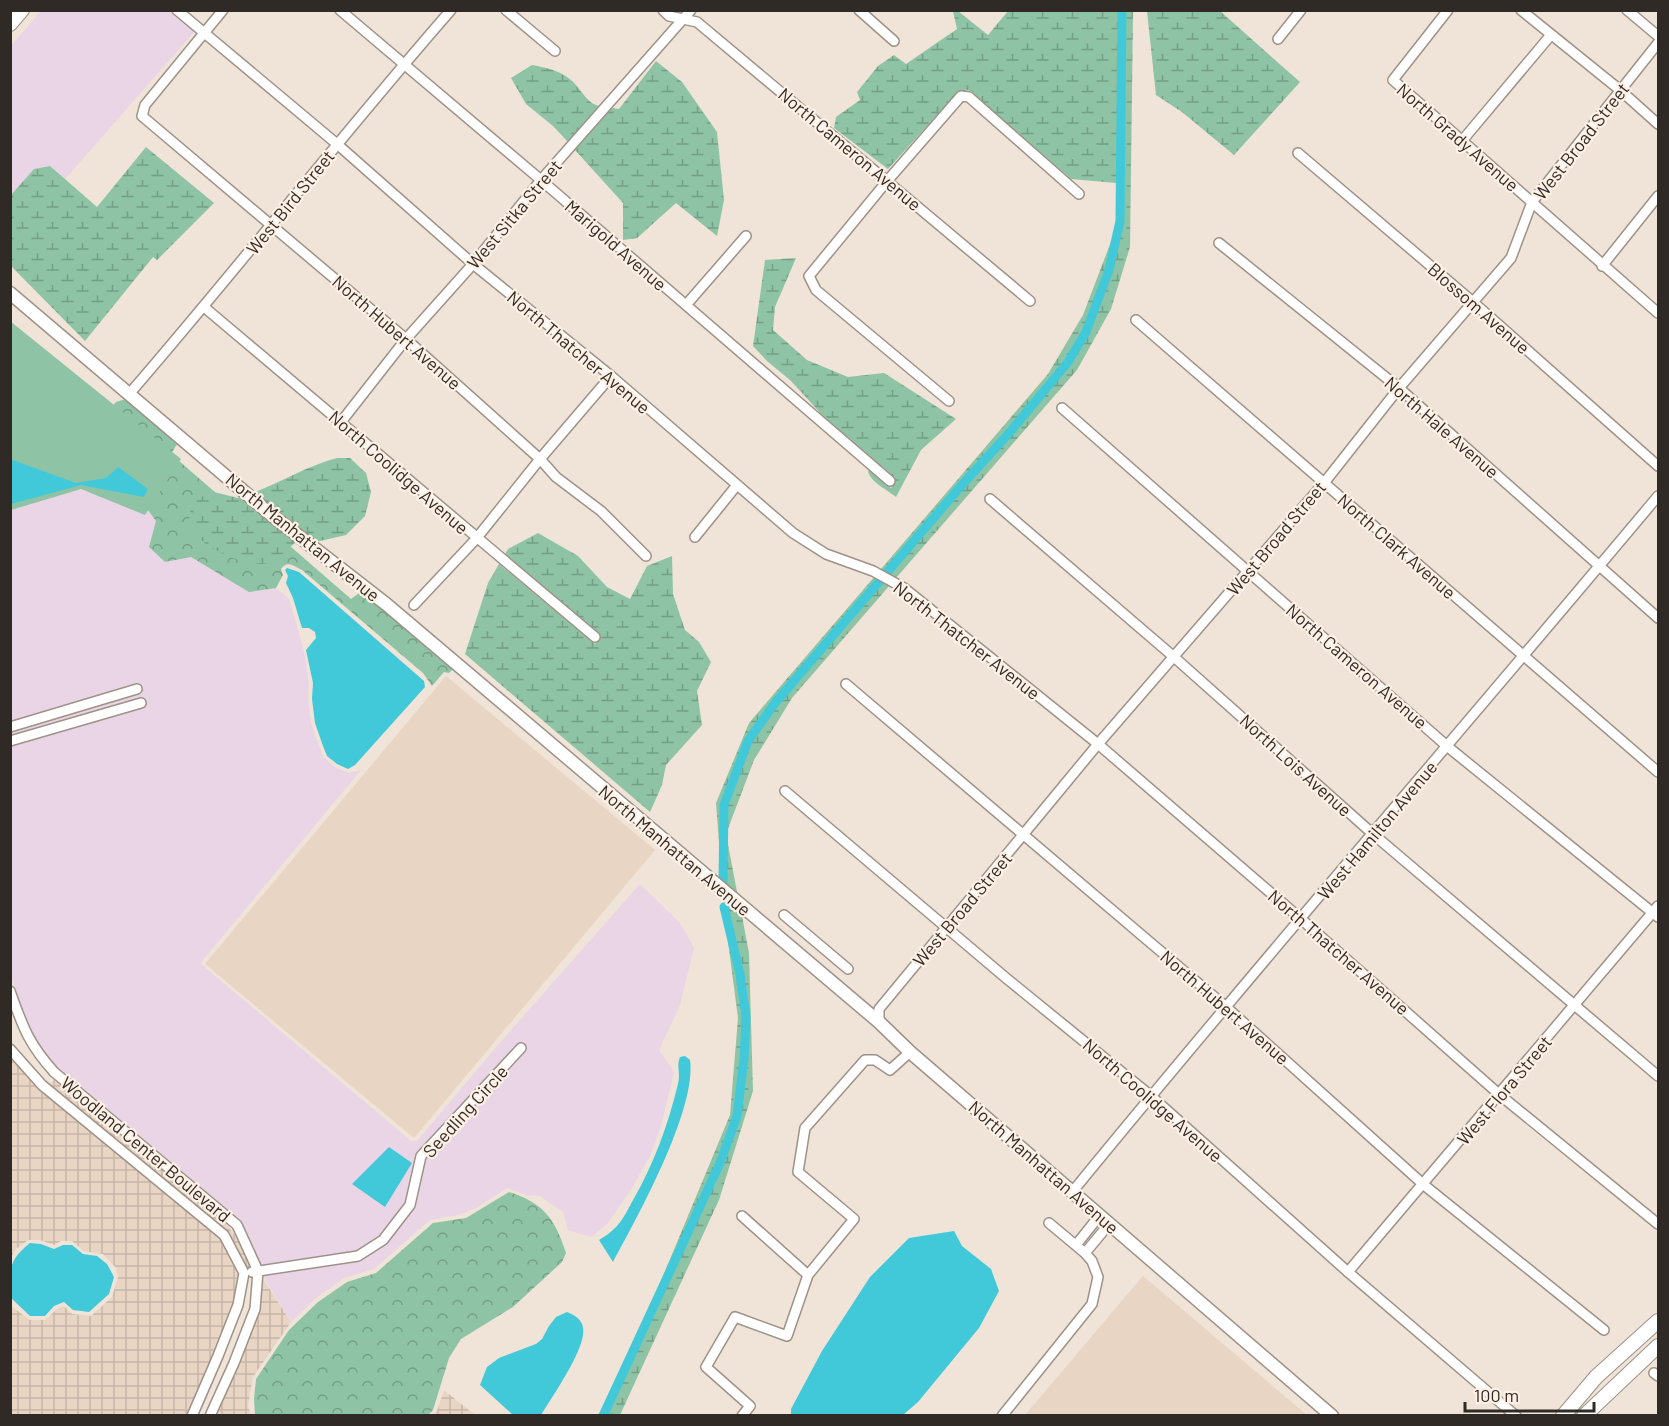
<svg xmlns="http://www.w3.org/2000/svg" width="1669" height="1426" font-family="Barlow,sans-serif">
	<defs>
		<pattern id="industrial-grid" width="8" height="8" patternUnits="userSpaceOnUse" patternTransform="scale(1.5)"><rect width="8" height="8" fill="#e8d5c4"/><path d="M0 4h8M4 0v8" fill="none" stroke="#c7b7a8"/></pattern>
		<pattern id="forest-crowns" width="20" height="18" patternUnits="userSpaceOnUse" patternTransform="scale(1.5)"><rect width="20" height="18" fill="#8ec4a5"/><path d="M2 6a3 3 0 1 1 6 0M12 15a3 3 0 1 1 6 0" fill="none" stroke="#749f86"/></pattern>
		<pattern id="wetland-marsh" width="20" height="14" patternUnits="userSpaceOnUse" patternTransform="scale(1.5)"><rect width="20" height="14" fill="#8ec4a5"/><path d="M1 5h8M5 5V1M11 12h8M15 12V8" fill="none" stroke="#749f86"/></pattern>
	</defs>
	<rect width="100%" height="100%" fill="#f0e3d7"/>
	<g fill="#e9d5e5">
		<polygon points="41,11 170,11 195,31 65,179 50,166 34,169 11,195 11,46"/>
		<polygon points="82,489 105,494 145,506 156,521 191,557 249,591 276,588 289,599 303,647 309,683 308,699 311,723 323,757 336,768 349,773 361,770 202,961 201,964 411,1141 417,1141 497,1046 640,884 680,923 694,948 680,1005 659,1050 674,1072 661,1126 650,1156 632,1188 607,1224 591,1237 568,1230 563,1212 538,1195 529,1196 507,1188 476,1208 458,1215 430,1220 374,1269 344,1278 316,1298 291,1322 263,1276 360,1261 386,1244 414,1206 425,1158 528,1048 520,1042 417,1152 405,1202 380,1236 356,1252 261,1266 240,1222 57,1069 42,1052 30,1033 11,976 11,746 147,706 143,697 11,736 11,732 143,692 139,683 11,722 11,508"/>
	</g>
	<g fill="url(#industrial-grid)">
		<polygon points="10,1055 221,1238 239,1273 233,1303 214,1354 186,1415 11,1415 11,1306 30,1320 45,1320 57,1309 64,1306 72,1314 91,1316 112,1297 118,1277 116,1271 117,1269 103,1254 84,1251 72,1241 61,1241 54,1245 40,1240 28,1240 16,1249 11,1257"/>
		<polygon points="55,1079 220,1216 240,1242 251,1267 247,1268 227,1232 49,1085"/>
		<polygon points="262,1277 291,1322 253,1377 248,1406 251,1415 216,1416 239,1365 259,1311"/>
		<polygon points="444,1390 475,1415 433,1415 437,1411"/>
	</g>
	<g fill="#e8d5c4">
		<polygon points="446,676 655,850 414,1138 205,964"/>
		<polygon points="1143,1276 1307,1415 1025,1415"/>
	</g>
	<g fill="url(#forest-crowns)">
		<path d="M 10,356 L 97,426 L 116,402 L 129,398 L 179,441 L 171,454 L 216,493 L 210,491 L 281,555 L 290,546 L 351,599 L 362,591 L 453,669 L 449,673 L 444,672 L 432,686 L 423,673 L 302,570 C 293,566 288,560 281,569 L 283,575 L 276,588 L 249,592 L 191,557 L 165,562 L 149,547 L 156,521 L 145,506 Z"/>
		<path d="M 509,1192 C 544,1203 555,1219 566,1253 L 562,1262 L 513,1307 L 461,1339 L 449,1358 L 433,1410 L 428,1415 L 255,1415 L 254,1399 L 256,1379 L 289,1330 L 318,1302 L 347,1282 L 376,1273 L 433,1223 L 466,1218 Z"/>
	</g>
	<g fill="url(#wetland-marsh)">
		<polygon points="953,11 958,11 988,35 1008,11 1133,11 1130,247 1111,309 1077,370 896,578 881,569 1048,374 1083,315 1117,226 1116,183 1071,179 974,95 973,92 968,90 957,93 888,169 834,128 836,117 860,100 857,92 878,66 894,55 906,64 957,29"/>
		<polygon points="1147,11 1220,11 1300,82 1234,155 1182,112 1156,95"/>
		<polygon points="656,61 682,82 717,132 724,200 717,236 676,203 637,238 623,240 623,203 575,150 612,108 619,109"/>
		<path d="M 532,65 C 547,68 560,70 572,81 C 581,89 587,104 600,106 L 568,142 L 553,126 L 526,104 L 511,78 Z"/>
		<polygon points="146,147 214,203 157,260 153,257 85,341 11,266 11,195 34,169 50,166 97,207"/>
		<path d="M 796,258 L 775,307 L 773,330 L 807,360 L 848,377 L 884,373 L 956,419 L 921,450 L 896,497 C 887,489 867,481 868,468 L 891,488 L 896,481 L 826,419 L 790,380 L 767,361 L 753,346 L 765,260 Z"/>
		<path d="M 337,458 L 350,458 L 366,473 L 371,492 L 365,516 L 346,535 L 320,541 L 312,541 L 253,493 C 281,482 307,466 337,458 Z"/>
		<path d="M 210,491 L 238,498 L 243,496 L 297,541 C 289,548 278,560 268,563 C 247,569 193,545 189,522 C 189,517 191,509 192,504 Z"/>
		<polygon points="538,533 578,556 607,587 630,599 647,566 672,556 673,594 685,630 699,642 711,662 697,691 702,725 666,765 662,785 650,812 465,654 488,583 499,564 595,644 601,637 504,556 508,549"/>
		<polygon points="875,576 890,585 792,698 754,760 726,834 738,897 722,883 716,803 749,723"/>
		<polygon points="722,896 741,911 749,953 753,1091 719,1200 620,1415 598,1416 653,1300 730,1115 738,1018"/>
	</g>
	<polygon fill="#8ec4a5" points="10,321 181,459 145,515 81,489 11,510"/>
	<g fill="#41c9d9">
		<polygon points="10,459 76,483 106,478 118,467 148,489 144,497 81,485 11,504"/>
		<polygon points="287,568 299,572 424,681 425,687 355,765 348,769 337,764 327,756 323,746 315,723 312,699 313,683 306,650 316,638 315,632 309,628 302,628 293,598 286,583 288,576 285,570"/>
		<path d="M 685,1056 L 690,1060 C 697,1109 638,1216 613,1262 L 599,1240 C 604,1237 610,1233 614,1229 C 622,1222 627,1211 632,1202 C 654,1164 668,1125 678,1084 C 681,1074 676,1066 680,1057 Z"/>
		<polygon points="389,1147 412,1163 385,1207 352,1184"/>
		<polygon points="954,1231 962,1246 991,1269 999,1291 979,1328 918,1402 903,1415 791,1415 791,1409 822,1351 870,1277 909,1238"/>
		<path d="M 30,1243 L 41,1244 L 54,1249 L 63,1245 L 72,1245 L 83,1254 L 97,1256 L 107,1264 L 114,1277 L 109,1294 L 89,1312 L 73,1310 L 64,1302 L 54,1306 L 45,1316 L 30,1316 L 10,1297 C 10,1271 7,1261 30,1243 Z"/>
		<path d="M 567,1312 C 574,1315 582,1319 583,1328 C 587,1347 552,1397 541,1415 L 513,1415 L 480,1385 L 487,1367 L 499,1358 L 536,1344 L 542,1339 L 549,1326 L 556,1317 Z"/>
	</g>
	<g fill="none" stroke-linecap="round" stroke-linejoin="round">
		<g stroke="#41c9d9" stroke-width="9">
			<polyline points="723,882 724,805 748,741 775,703 961,486 1010,432 1068,362 1086,332 1109,270 1120,221 1122,10"/>
			<polyline points="603,1416 720,1163 737,1116 744,1059 746,1017 740,974 724,907"/>
		</g>
		<g stroke="#9e9287" stroke-width="12">
			<g id="minor">
				<polyline points="177,10 337,144 473,264 611,376 793,533 826,554 873,571 904,588 1098,744 1301,919 1500,1095 1658,1224"/>
				<polyline points="223,10 145,105 142,116 406,339 540,459 556,477 601,511 646,556"/>
				<polyline points="340,10 541,180 890,481"/>
				<polyline points="506,10 555,51"/>
				<polyline points="663,10 669,16 697,22 1030,301"/>
				<polyline points="859,10 894,41"/>
				<polyline points="1448,10 1393,80 1658,313"/>
				<polyline points="1521,10 1620,90 1658,124"/>
				<polyline points="1627,10 1658,36"/>
				<polyline points="1278,39 1301,10"/>
				<polyline points="1461,142 1550,36"/>
				<polyline points="1298,153 1473,302 1658,466"/>
				<polyline points="1219,243 1399,388 1658,618"/>
				<polyline points="1602,266 1658,196"/>
				<polyline points="686,305 746,236"/>
				<polyline points="204,307 595,637"/>
				<polyline points="1136,320 1658,772"/>
				<path d="M 130,393 C 239,267 341,136 451,10"/>
				<polyline points="949,401 816,290 809,276 888,180 961,96 969,97 1079,194"/>
				<polyline points="1062,408 1448,747 1658,917"/>
				<polyline points="341,422 406,339 473,264 541,180 691,10"/>
				<polyline points="990,499 1174,657 1373,834 1658,1076"/>
				<polyline points="695,537 737,485"/>
				<polyline points="414,605 476,539 540,459 611,376"/>
				<polyline points="846,684 1225,1006 1424,1185 1604,1330"/>
				<polyline points="10,727 137,689"/>
				<polyline points="10,741 141,703"/>
				<polyline points="785,791 1006,978 1151,1096 1348,1272 1516,1416"/>
				<polyline points="784,915 848,969"/>
				<path d="M 10,991 C 23,1027 28,1043 54,1072 L 237,1225 L 258,1271 L 255,1309 L 234,1363 L 210,1416"/>
				<polyline points="879,1022 879,1009 1098,744 1324,483 1399,388 1511,258 1532,202 1658,43"/>
				<polyline points="10,1049 42,1085 224,1235 244,1273 238,1305 218,1356 192,1416"/>
				<path d="M 1073,1191 C 1265,956 1464,728 1658,496"/>
				<polyline points="742,1216 808,1275"/>
				<polyline points="1076,1245 1100,1215"/>
				<polyline points="1085,1253 1110,1223"/>
				<polyline points="252,1272 358,1256 383,1240 410,1205 421,1156 521,1048"/>
				<polyline points="1348,1272 1658,906"/>
				<polyline points="1654,1373 1658,1376"/>
				<polyline points="742,1416 750,1406 706,1367 735,1317 787,1336 808,1275 854,1219 798,1172 805,1128 865,1060 875,1060 890,1070 910,1052"/>
				<polyline points="1002,1416 1092,1304 1098,1277 1092,1261 1085,1253 1049,1223"/>
			</g>
		</g>
		<g stroke="#9e9287" stroke-width="15">
			<polyline id="tertiary" points="10,293 269,513 386,604 879,1022 910,1052 1332,1416"/>
		</g>
		<g stroke="#9e9287" stroke-width="16">
			<g id="secondary">
				<polyline points="10,24 22,10"/>
				<polyline points="1563,1416 1596,1377 1658,1321"/>
				<polyline points="1584,1416 1658,1346"/>
			</g>
		</g>
		<use href="#minor" stroke="#fff" stroke-width="9"/>
		<use href="#tertiary" stroke="#fff" stroke-width="12"/>
		<use href="#secondary" stroke="#fff" stroke-width="14"/>
	</g>
	<g text-anchor="middle" dominant-baseline="central" stroke-width="4.5" stroke-linejoin="round" paint-order="stroke">
		<g font-size="18" fill="#2f2a26" stroke="#fef0e4">
			<text transform="translate(1458 137) rotate(41)">North Grady Avenue</text>
			<text transform="translate(1581 141) rotate(-52)">West Broad Street</text>
			<text transform="translate(850 149) rotate(40)">North Cameron Avenue</text>
			<text transform="translate(290 202) rotate(-51)">West Bird Street</text>
			<text transform="translate(514 214) rotate(-50)">West Sitka Street</text>
			<text transform="translate(616 245) rotate(41)">Marigold Avenue</text>
			<text transform="translate(1479 308) rotate(41)">Blossom Avenue</text>
			<text transform="translate(397 332) rotate(41)">North Hubert Avenue</text>
			<text transform="translate(579 352) rotate(40)">North Thatcher Avenue</text>
			<text transform="translate(1442 427) rotate(41)">North Hale Avenue</text>
			<text transform="translate(399 472) rotate(41)">North Coolidge Avenue</text>
			<text transform="translate(303 537) rotate(39)">North Manhattan Avenue</text>
			<text transform="translate(1276 538) rotate(-50)">West Broad Street</text>
			<text transform="translate(1397 546) rotate(41)">North Clark Avenue</text>
			<text transform="translate(967 640) rotate(38)">North Thatcher Avenue</text>
			<text transform="translate(1357 666) rotate(41)">North Cameron Avenue</text>
			<text transform="translate(1296 765) rotate(42)">North Lois Avenue</text>
			<text transform="translate(1377 830) rotate(-50)">West Hamilton Avenue</text>
			<text transform="translate(675 850) rotate(40)">North Manhattan Avenue</text>
			<text transform="translate(962 909) rotate(-50)">West Broad Street</text>
			<text transform="translate(1339 952) rotate(41)">North Thatcher Avenue</text>
			<text transform="translate(1225 1007) rotate(41)">North Hubert Avenue</text>
			<text transform="translate(1504 1090) rotate(-50)">West Flora Street</text>
			<text transform="translate(1153 1100) rotate(41)">North Coolidge Avenue</text>
			<text transform="translate(465 1111) rotate(-48)">Seedling Circle</text>
			<text transform="translate(146 1149) rotate(40)">Woodland Center Boulevard</text>
			<text transform="translate(1044 1167) rotate(41)">North Manhattan Avenue</text>
		</g>
	</g>
	<rect width="1669" height="1426" fill="none" stroke="#2f2a26" stroke-width="24"/>
	<path d="M1465 1402v9h129v-9" fill="none" stroke="#2f2a26" stroke-width="3"/>
	<text x="1474" y="1402" font-size="18" fill="#2f2a26" stroke="#fef0e4" stroke-width="4.5" paint-order="stroke">100 m</text>
</svg>
